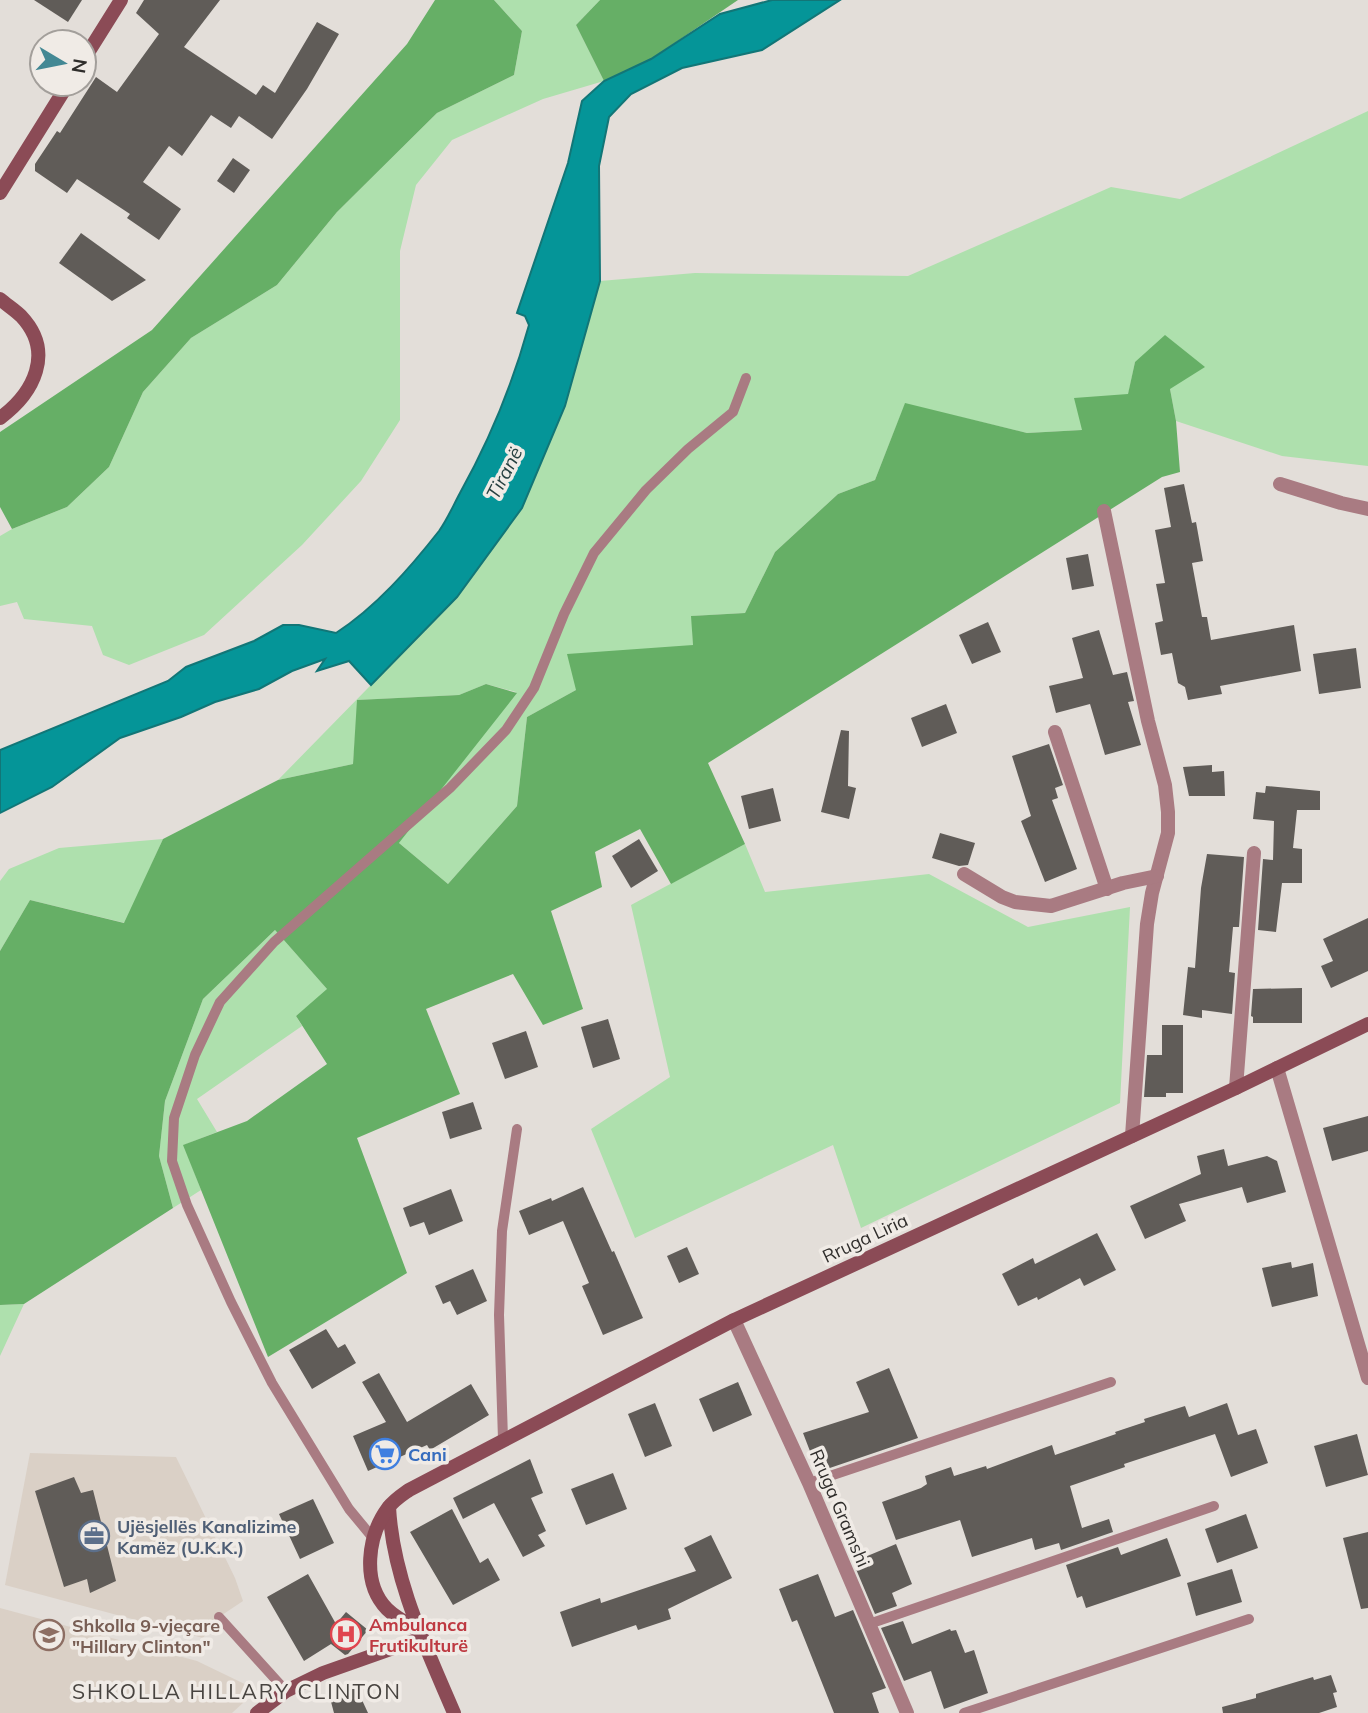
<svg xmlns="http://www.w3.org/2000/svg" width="1368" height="1713" font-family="Mulish,sans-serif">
	<rect width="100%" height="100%" fill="#e3ded9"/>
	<g fill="#dad0c6">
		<polygon points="30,1453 176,1457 235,1578 243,1601 219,1617 203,1638 5,1585"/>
		<polygon points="0,1608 197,1661 257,1690 232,1713 0,1713"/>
	</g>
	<g fill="#aee0ad">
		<polygon points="494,0 600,0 576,25 604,81 543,99 452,140 416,185 400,251 400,420 361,481 302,545 204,635 129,665 103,655 92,626 24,619 17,602 0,606 0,536 12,529 67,507 109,467 143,392 191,338 277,285 337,212 437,113 514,75 522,31"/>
		<polygon points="1368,111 1368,466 1282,456 1176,421 1170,389 1135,362 1128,395 1082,430 1027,433 905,404 875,480 838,494 775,552 745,613 692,616 693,645 576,690 527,717 517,806 448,884 399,843 516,692 486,684 459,695 358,700 353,764 278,780 457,597 522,508 565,406 600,281 695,273 908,276 1111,187 1180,199"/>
		<polygon points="163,839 125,923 30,900 0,951 0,881 9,869 59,848"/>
		<polygon points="745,844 765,892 929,874 1028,927 1130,907 1120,1103 861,1228 833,1145 635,1238 591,1129 670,1077 631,905"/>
		<polygon points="275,930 328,990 296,1016 302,1026 197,1099 217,1132 184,1145 201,1190 173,1208 159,1156 165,1101 203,999"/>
		<polygon points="24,1304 0,1356 0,1305"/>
	</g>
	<g fill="#66af66">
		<polygon points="435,0 494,0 522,31 514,75 437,113 337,212 277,285 191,338 143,392 109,467 67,507 12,529 0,507 0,432 152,330 407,44"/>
		<polygon points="600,0 738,0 651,59 604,81 576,25"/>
		<polygon points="1165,335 1205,367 1170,389 1176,421 1180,472 1162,477 708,763 745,844 671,884 640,829 595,852 602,887 551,911 583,1009 543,1025 513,974 426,1009 460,1094 357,1138 407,1273 268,1357 183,1145 247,1121 327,1064 296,1016 327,989 275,930 203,999 165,1101 159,1156 173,1208 24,1304 0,1305 0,951 30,900 124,923 163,839 278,780 353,764 357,700 459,695 486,684 517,693 399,843 448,884 517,806 527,717 576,690 567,654 693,645 691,616 745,613 775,552 838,494 875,480 905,403 1027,433 1082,430 1074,398 1128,394 1135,362"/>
	</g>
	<path fill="#059598" stroke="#127677" stroke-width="2" d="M 772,0 L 840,0 L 762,50 L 682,68 L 631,94 L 609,117 L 599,166 L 600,281 L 565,406 L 522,508 L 457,597 L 371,685 L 349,661 L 317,671 L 325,659 L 292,671 L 259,689 L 215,702 L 181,717 L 120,738 L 52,787 L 0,813 L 0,750 L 168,681 L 186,667 L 254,641 L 283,625 L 299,625 L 336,633 C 376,607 410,568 439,531 C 447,520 453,506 460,493 C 489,441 513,383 529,325 L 525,316 L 517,313 L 568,163 L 582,101 L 604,81 L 651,59 L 720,14 Z"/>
	<g fill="#605c58">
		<polygon points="34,0 82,0 68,22"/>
		<polygon points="144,0 220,0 184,47 256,95 263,85 275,93 317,22 339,34 307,89 272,139 239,116 231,128 211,115 182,156 169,146 143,182 181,209 159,240 127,218 130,214 77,179 67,193 35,171 35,164 57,131 60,133 96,77 117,92 159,34 136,13"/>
		<polygon points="233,158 250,170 234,193 217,181"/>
		<polygon points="81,233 146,280 112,301 59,263"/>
		<polygon points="1184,484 1192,523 1196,522 1203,561 1192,563 1202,617 1207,617 1211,640 1294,625 1301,671 1220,686 1222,694 1188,700 1185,687 1178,683 1172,653 1161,655 1155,623 1163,621 1156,584 1165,583 1155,530 1171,527 1164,488"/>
		<polygon points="1088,554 1094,586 1072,590 1066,558"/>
		<polygon points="988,622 1001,652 972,664 959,635"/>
		<polygon points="1099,630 1113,675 1127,672 1134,701 1128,702 1141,745 1105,755 1090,704 1056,713 1049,686 1083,678 1072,638"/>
		<polygon points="1356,648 1361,688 1319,694 1313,654"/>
		<polygon points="946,704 957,733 922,747 911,718"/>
		<polygon points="841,730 849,731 848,786 856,788 849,819 821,812"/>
		<polygon points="1049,744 1063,785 1055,788 1058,798 1052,800 1077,869 1045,882 1021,821 1031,816 1012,756"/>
		<polygon points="1212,765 1212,772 1224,771 1225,796 1189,796 1183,767"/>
		<polygon points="1266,786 1320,791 1320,810 1297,810 1293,848 1302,849 1302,883 1282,883 1276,932 1258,930 1263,859 1273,860 1274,821 1253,819 1256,792 1265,793"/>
		<polygon points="773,788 781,821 749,829 741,796"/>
		<polygon points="940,833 975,843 968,865 959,866 932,858"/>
		<polygon points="639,839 658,871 631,888 612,856"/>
		<polygon points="1207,854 1244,857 1239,927 1233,927 1229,972 1235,973 1232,1014 1202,1010 1202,1018 1183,1015 1188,967 1195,968 1201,888"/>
		<polygon points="1368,918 1368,971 1331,988 1321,966 1333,961 1323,939"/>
		<polygon points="1302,988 1302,1023 1253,1023 1253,1017 1251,1016 1253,989"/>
		<polygon points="608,1019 620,1059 593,1068 581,1027"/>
		<polygon points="1162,1025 1183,1025 1183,1093 1166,1093 1166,1097 1144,1097 1147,1055 1162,1055"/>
		<polygon points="526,1031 538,1067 505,1079 492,1043"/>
		<polygon points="473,1102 482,1129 450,1139 442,1112"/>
		<polygon points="1368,1116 1368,1151 1332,1161 1323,1128"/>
		<polygon points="1224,1149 1228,1166 1267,1156 1277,1161 1286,1192 1247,1203 1242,1187 1179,1204 1186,1221 1145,1239 1130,1206 1201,1174 1197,1156"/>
		<polygon points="583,1187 612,1252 614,1251 643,1318 603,1335 582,1286 589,1283 563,1221 529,1235 519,1211 551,1198 552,1201"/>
		<polygon points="451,1189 463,1221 429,1235 424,1222 410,1227 403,1208"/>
		<polygon points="1097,1233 1116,1270 1084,1286 1080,1278 1038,1300 1037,1297 1018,1306 1002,1274 1033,1258 1035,1264"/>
		<polygon points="687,1247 699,1274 679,1283 667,1256"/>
		<polygon points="1291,1262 1292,1268 1313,1263 1318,1296 1272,1307 1262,1268"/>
		<polygon points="473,1269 487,1301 457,1315 450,1301 443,1304 435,1286"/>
		<polygon points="326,1329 338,1348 345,1344 356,1363 312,1389 289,1350"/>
		<polygon points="889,1368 918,1438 818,1472 803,1433 869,1412 856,1382"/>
		<polygon points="379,1373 407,1422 471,1384 489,1415 430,1450 427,1445 368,1471 353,1436 386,1422 362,1382"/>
		<polygon points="738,1382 752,1415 713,1432 699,1399"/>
		<polygon points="655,1403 672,1446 645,1457 628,1414"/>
		<polygon points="1227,1403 1238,1435 1256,1429 1268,1463 1231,1477 1215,1434 1124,1464 1125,1467 1070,1486 1082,1528 1109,1519 1113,1532 1061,1550 1059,1543 1035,1550 1032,1538 972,1557 960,1520 896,1540 882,1502 921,1488 927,1484 925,1476 951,1467 954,1476 986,1466 987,1469 1052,1445 1055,1455 1116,1434 1115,1432 1145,1422 1144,1419 1185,1406 1189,1417"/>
		<polygon points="1357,1434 1368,1475 1326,1487 1314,1446"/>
		<polygon points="530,1459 543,1493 531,1498 546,1531 538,1535 545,1546 523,1557 494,1503 463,1519 453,1498"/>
		<polygon points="613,1473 627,1509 586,1525 571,1489"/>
		<polygon points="74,1477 81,1493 93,1490 116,1581 90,1593 87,1579 64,1587 35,1491"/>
		<polygon points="313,1499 334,1543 300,1559 279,1514"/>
		<polygon points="452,1509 480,1563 488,1558 500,1580 453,1605 410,1532"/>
		<polygon points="1246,1514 1258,1548 1217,1563 1205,1529"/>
		<polygon points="1368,1532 1368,1608 1361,1609 1343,1538"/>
		<polygon points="711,1535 732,1578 668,1609 671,1619 638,1630 636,1625 572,1647 560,1612 600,1598 601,1603 696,1571 684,1548"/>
		<polygon points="1167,1538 1181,1576 1086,1608 1082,1596 1077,1598 1066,1565 1118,1547 1121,1555"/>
		<polygon points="896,1544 912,1584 892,1593 897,1606 875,1614 853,1562"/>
		<polygon points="1232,1569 1242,1602 1196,1616 1187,1583"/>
		<polygon points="308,1574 336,1624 346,1612 368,1630 348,1654 345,1655 331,1644 304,1661 267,1597"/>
		<polygon points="818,1574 835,1617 853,1610 886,1688 872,1693 879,1713 834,1713 797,1620 792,1622 779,1589"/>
		<polygon points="903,1621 912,1644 950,1629 951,1631 956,1630 965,1653 974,1650 988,1693 944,1709 931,1671 904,1681 881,1628"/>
		<polygon points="1331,1675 1337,1692 1333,1693 1337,1707 1319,1713 1223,1713 1222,1707 1256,1698 1256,1694 1313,1677 1314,1680"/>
		<polygon points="356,1687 368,1713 334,1713 330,1698"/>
	</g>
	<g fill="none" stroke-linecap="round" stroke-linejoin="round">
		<g stroke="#a97b82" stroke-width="10">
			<polyline points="503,1439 499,1315 502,1231 517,1129"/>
			<polyline points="809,1483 1111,1382"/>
			<polyline points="373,1538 349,1509 272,1383 231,1302 187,1205 172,1161 174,1118 195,1055 220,1002 274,942 450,788 506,730 534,688 564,614 594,553 646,490 688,449 733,412 746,378"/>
			<polyline points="219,1617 286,1691"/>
			<polyline points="869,1624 1214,1506"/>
			<polyline points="964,1713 1249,1619"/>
		</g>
		<g stroke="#a97b82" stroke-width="14">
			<polyline points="1280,484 1341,503 1368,509"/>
			<polyline points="1104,511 1148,721 1165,785 1168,812 1168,833 1152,893 1147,924 1132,1136"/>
			<polyline points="1055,732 1107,889"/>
			<polyline points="964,874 1002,897 1015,902 1051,906 1123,883 1157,876"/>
			<polyline points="1277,1068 1368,1378"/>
			<polyline points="1236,1088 1254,853"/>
			<polyline points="734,1320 809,1483 907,1713"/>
		</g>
		<g stroke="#8b4b56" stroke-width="14">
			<polyline points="84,59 121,0"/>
			<polyline points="0,193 68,84"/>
			<path d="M 0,299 C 7,305 15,310 21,316 C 55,352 34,393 0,418"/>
			<path d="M 389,1507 C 393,1580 426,1647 454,1713"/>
			<path d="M 419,1630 C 408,1624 396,1618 387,1609 C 361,1582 368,1535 388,1508 C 394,1500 402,1495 409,1490 L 734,1320 L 1236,1088 L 1368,1024"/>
			<polyline points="257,1713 286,1691 323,1673 422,1638"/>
		</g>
	</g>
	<defs>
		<g id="supermarket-ring" transform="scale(1.575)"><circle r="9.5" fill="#f0ebe6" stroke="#3f7fe0" stroke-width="1.5"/><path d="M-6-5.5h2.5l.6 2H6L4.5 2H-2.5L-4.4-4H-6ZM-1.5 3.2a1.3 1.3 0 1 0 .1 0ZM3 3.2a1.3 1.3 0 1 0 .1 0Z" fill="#3f7fe0"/></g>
		<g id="office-ring" transform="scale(1.575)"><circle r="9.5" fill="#f0ebe6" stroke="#5c6f8a" stroke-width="1.5"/><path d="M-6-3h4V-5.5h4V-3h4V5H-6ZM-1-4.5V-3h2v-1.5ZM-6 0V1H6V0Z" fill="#5c6f8a"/></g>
		<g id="hospital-ring" transform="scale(1.575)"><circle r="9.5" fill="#f0ebe6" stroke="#e0444e" stroke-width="1.5"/><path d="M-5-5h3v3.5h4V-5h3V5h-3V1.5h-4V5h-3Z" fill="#e0444e"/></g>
		<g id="school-ring" transform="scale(1.575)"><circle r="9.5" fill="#f0ebe6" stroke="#8d6e63" stroke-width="1.5"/><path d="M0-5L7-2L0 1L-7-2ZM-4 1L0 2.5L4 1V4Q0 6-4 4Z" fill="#8d6e63"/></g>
	</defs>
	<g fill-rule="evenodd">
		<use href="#supermarket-ring" x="385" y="1454"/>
		<use href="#office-ring" x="94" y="1536"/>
		<use href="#hospital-ring" x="346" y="1634"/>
		<use href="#school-ring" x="49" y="1635"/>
	</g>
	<g text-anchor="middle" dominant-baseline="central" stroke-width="7" stroke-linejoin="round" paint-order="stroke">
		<g font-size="18" fill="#2f2d2b" stroke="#f0ebe6">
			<text transform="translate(865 1238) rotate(-25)">Rruga Liria</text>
			<text transform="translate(840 1508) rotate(67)">Rruga Gramshi</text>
		</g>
		<g font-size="18" font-weight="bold" fill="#366cbe" stroke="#f0ebe6" text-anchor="start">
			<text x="408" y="1454">Cani</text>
		</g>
		<g font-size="18" font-weight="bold" fill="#4e5e75" stroke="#f0ebe6" text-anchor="start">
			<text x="117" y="1526">Ujësjellës Kanalizime<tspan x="117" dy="21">Kamëz (U.K.K.)</tspan></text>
		</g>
		<g font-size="18" font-weight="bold" fill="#be3a42" stroke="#f0ebe6" text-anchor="start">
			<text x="369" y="1624">Ambulanca<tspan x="369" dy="21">Frutikulturë</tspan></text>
		</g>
		<g font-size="18" font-weight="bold" fill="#785e54" stroke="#f0ebe6" text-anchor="start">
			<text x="72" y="1625">Shkolla 9-vjeçare<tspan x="72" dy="21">"Hillary Clinton"</tspan></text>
		</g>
		<g font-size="19" font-style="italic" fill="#274141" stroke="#f0ebe6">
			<text transform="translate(504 473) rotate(-63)">Tiranë</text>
		</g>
		<g font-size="21" letter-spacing="2" fill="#484440" stroke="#f0ebe6">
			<text x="237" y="1691">SHKOLLA HILLARY CLINTON</text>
		</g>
	</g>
	<g transform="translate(63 63) rotate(100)"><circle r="33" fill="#f0ebe6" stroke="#a39f9b" stroke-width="2"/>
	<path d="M0-5L12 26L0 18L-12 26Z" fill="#438894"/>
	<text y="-10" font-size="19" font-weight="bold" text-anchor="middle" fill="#2f2d2b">N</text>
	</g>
</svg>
